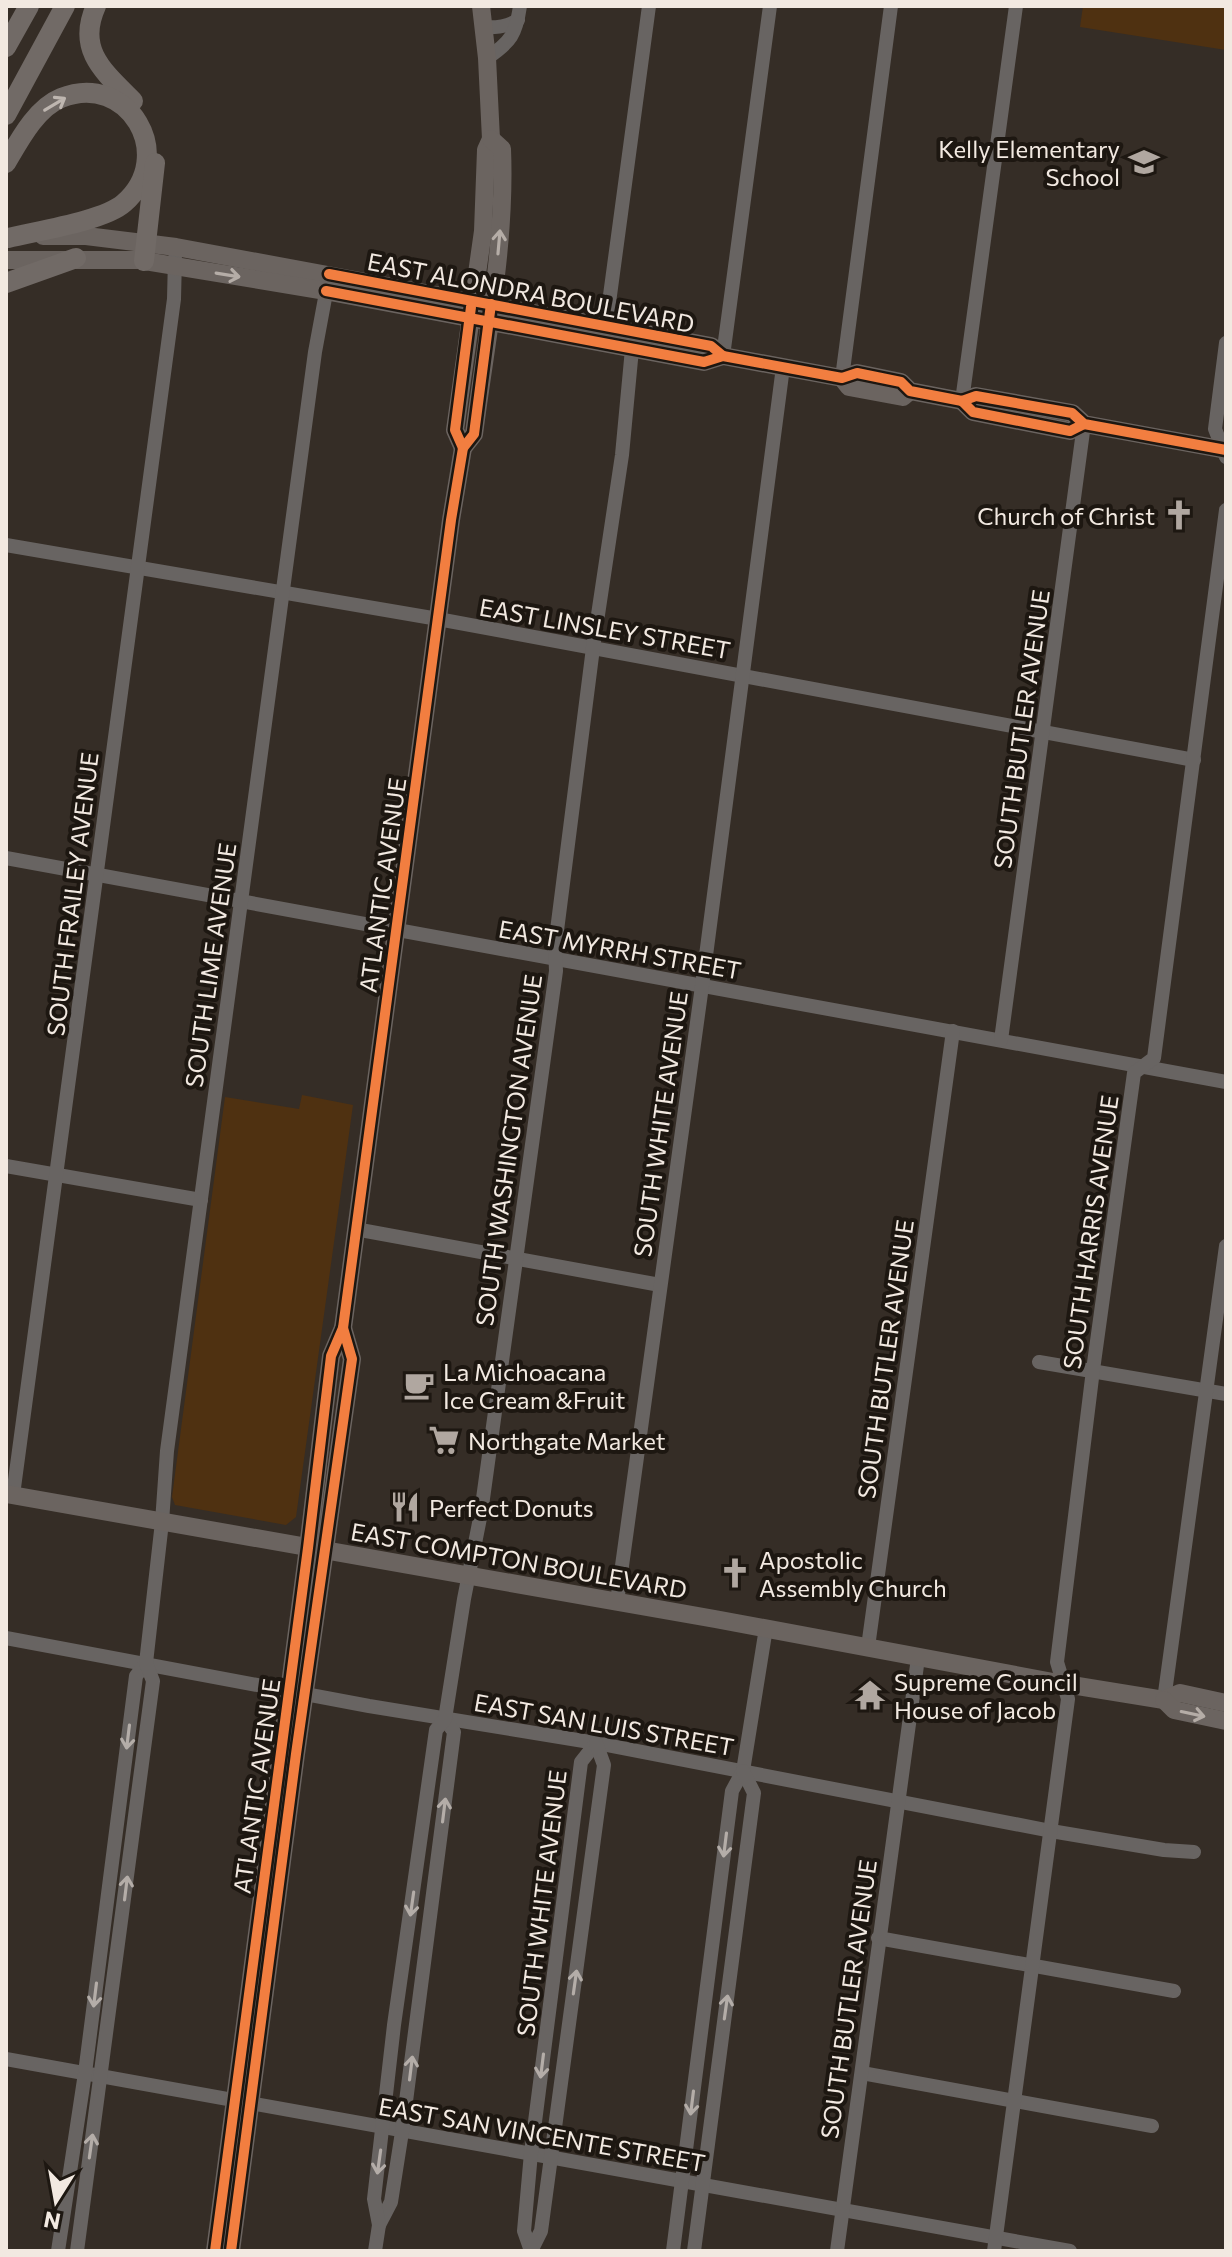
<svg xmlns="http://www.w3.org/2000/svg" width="1232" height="2257" font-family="Commissioner,sans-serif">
	<rect width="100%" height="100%" fill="#352d26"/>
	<g fill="#4f3111">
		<polygon points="1083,6 1226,6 1226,50 1080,27"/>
		<polygon points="302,1095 353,1105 296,1517 286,1525 175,1505 172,1497 225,1097 299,1109"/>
	</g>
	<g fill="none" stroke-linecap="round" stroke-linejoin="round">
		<g stroke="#686462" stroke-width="14">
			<path d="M 483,27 C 496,28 507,27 518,20"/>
			<path d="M 487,58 C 511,42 516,34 520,6"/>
			<polyline points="606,325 649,6"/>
			<polyline points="723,356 770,6"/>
			<polyline points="842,378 891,6"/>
			<polyline points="962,401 1016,6"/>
			<polyline points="1226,457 1215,429 1226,343"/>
			<polyline points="6,545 438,619 1194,760"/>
			<polyline points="6,858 1226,1082"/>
			<polyline points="1001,1040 1084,424"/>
			<polyline points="6,1166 201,1200"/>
			<polyline points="355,1229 660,1285"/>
			<polyline points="1039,1362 1226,1394"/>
			<polyline points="13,1495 174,299 175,258"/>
			<polyline points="617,1602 702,986 783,367"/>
			<polyline points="6,1638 369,1706 596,1743 1051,1831 1164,1850 1194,1852"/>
			<polyline points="868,1647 953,1031"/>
			<polyline points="1164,1700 1226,1246"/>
			<polyline points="878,1938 1174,1991"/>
			<polyline points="6,2059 1070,2251"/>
			<polyline points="862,2073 1152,2126"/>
			<polyline points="379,2225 391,2202 402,2132 454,1732 445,1719"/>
			<polyline points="58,2251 85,2073 136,1676 146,1663"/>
			<polyline points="77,2251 153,1681 146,1663 162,1522 167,1451 315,352 328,282"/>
			<polyline points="375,2251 379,2225 374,2199 394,2025 436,1730 445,1719 464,1599 481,1513 556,971 555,946 593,648 622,455 632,349"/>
			<polyline points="531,2251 524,2231 531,2153 581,1762 596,1743"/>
			<polyline points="531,2251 541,2231 604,1765 596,1743"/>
			<polyline points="673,2251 732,1791 743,1771 766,1628"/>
			<polyline points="694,2251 754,1793 743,1771"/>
			<polyline points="837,2251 918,1658"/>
			<polyline points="994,2251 1068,1699 1057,1662 1093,1370 1134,1073 1154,1058 1226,510"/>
		</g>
		<g stroke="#6b6460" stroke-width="18">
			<polyline points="43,236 86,236 176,247 711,346 723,356"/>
			<polyline points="6,260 139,260 326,291 704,362 723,356 842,378 857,373 901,382 910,391 962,401 976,396 1072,413 1084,424 1226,450"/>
			<polyline points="842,378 849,387 903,397 910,391"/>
			<polyline points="962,401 973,412 1070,431 1084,424"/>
			<polyline points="463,448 455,430 483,231 486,150 491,139 487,58 481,6"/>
			<polyline points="6,1494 715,1619 1053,1682 1164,1700 1180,1693 1226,1703"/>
			<polyline points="1164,1700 1174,1710 1226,1721"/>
			<path d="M 215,2251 L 308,1548 L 331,1356 L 343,1328 L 451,520 L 463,448 L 474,434 C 486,340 506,244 502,149 L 491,139"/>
			<polyline points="231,2251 296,1754 352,1359 343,1328"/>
		</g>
		<g stroke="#716a66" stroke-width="20">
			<path d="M 96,6 C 76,50 104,72 133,101"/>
			<polyline points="6,47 29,6"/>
			<polyline points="6,115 65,6"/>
			<path d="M 6,163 C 19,141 36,108 61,98 C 128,71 178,156 124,203 C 104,221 36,231 8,238"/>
			<polyline points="144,261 155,163"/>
			<polyline points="6,283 76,258"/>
		</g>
		<g stroke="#1d1711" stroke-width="15">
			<g id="cycleway">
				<polyline points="329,274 711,346 723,356"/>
				<polyline points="326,291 704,362 723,356 842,378 857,373 901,382 910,391 962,401 976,396 1072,413 1084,424 1226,450"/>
				<polyline points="962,401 973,412 1070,431 1084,424"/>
				<polyline points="463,448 455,430 471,307"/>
				<polyline points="215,2251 308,1548 331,1356 343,1328 451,520 463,448 474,434 491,304"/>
				<polyline points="231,2251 296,1754 352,1359 343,1328"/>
			</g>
		</g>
		<use href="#cycleway" stroke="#f27e40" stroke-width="10"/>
	</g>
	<defs><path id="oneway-shaft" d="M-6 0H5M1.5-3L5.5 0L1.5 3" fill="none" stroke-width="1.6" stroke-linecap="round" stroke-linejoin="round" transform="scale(2)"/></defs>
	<use stroke="#beb6b0" href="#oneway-shaft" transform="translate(55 104) rotate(-31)"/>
	<g stroke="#b5ada7">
		<use href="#oneway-shaft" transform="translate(499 242) rotate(-85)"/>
		<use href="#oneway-shaft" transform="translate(228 275) rotate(9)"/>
		<use href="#oneway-shaft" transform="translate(1193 1714) rotate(12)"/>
	</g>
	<g stroke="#b4ada8">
		<use href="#oneway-shaft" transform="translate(128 1737) rotate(97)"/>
		<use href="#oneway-shaft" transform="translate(444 1810) rotate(-83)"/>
		<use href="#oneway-shaft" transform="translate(725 1845) rotate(97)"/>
		<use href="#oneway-shaft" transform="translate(126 1888) rotate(-83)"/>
		<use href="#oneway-shaft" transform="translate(412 1904) rotate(98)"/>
		<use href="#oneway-shaft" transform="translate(575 1982) rotate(-82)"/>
		<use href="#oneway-shaft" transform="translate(95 1995) rotate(97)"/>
		<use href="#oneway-shaft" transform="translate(726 2007) rotate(-82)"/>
		<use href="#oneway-shaft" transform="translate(542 2066) rotate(97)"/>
		<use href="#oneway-shaft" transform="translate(411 2068) rotate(-83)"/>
		<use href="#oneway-shaft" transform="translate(692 2103) rotate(97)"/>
		<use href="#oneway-shaft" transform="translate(91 2146) rotate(-82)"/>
		<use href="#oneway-shaft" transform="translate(379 2162) rotate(98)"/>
	</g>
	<defs>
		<g id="school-bare" transform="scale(2.4)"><path d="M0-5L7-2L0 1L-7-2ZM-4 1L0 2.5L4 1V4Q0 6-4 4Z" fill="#b0a7a0" stroke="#1d1711" stroke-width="2.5" paint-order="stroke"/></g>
		<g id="church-bare" transform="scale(2.4)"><path d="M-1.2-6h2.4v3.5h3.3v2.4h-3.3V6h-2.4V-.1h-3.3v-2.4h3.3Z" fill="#b0a7a0" stroke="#1d1711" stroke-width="2.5" paint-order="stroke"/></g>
		<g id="cafe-bare" transform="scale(2.4)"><path d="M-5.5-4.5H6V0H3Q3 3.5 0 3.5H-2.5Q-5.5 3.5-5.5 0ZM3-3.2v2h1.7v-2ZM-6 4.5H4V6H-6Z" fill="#b0a7a0" stroke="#1d1711" stroke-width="2.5" paint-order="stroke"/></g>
		<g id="supermarket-bare" transform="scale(2.4)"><path d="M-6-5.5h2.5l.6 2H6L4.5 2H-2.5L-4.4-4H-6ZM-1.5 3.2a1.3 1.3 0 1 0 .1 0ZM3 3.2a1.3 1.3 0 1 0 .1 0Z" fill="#b0a7a0" stroke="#1d1711" stroke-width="2.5" paint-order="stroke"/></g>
		<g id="restaurant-bare" transform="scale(2.4)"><path d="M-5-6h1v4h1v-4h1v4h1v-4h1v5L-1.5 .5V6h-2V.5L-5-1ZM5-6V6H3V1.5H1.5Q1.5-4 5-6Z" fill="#b0a7a0" stroke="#1d1711" stroke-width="2.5" paint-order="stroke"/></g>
		<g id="temple-bare" transform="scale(2.4)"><path d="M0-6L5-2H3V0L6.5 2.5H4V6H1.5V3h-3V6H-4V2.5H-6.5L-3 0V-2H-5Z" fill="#b0a7a0" stroke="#1d1711" stroke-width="2.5" paint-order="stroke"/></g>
	</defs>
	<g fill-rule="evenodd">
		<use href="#school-bare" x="1144" y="162"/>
		<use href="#church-bare" x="1179" y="515"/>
		<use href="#cafe-bare" x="419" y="1385"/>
		<use href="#supermarket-bare" x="444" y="1440"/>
		<use href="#restaurant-bare" x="405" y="1507"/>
		<use href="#church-bare" x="735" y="1573"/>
		<use href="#temple-bare" x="870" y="1695"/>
	</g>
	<g text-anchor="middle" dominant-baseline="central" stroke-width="8" stroke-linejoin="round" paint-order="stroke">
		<g font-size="24" fill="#f2e9e1" stroke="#1d1711" text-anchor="start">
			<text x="1120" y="148" text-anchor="end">Kelly Elementary<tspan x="1120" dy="28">School</tspan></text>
			<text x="1155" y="515" text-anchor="end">Church of Christ</text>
			<text x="443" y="1371">La Michoacana<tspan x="443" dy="28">Ice Cream &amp;Fruit</tspan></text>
			<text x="468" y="1440">Northgate Market</text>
			<text x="429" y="1507">Perfect Donuts</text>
			<text x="759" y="1559">Apostolic<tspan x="759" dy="28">Assembly Church</tspan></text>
			<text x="894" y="1681">Supreme Council<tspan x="894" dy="28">House of Jacob</tspan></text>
		</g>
		<g font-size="24" fill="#f2e9e1" stroke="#1d1711">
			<text transform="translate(531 292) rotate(11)">EAST ALONDRA BOULEVARD</text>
			<text transform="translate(605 628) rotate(10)">EAST LINSLEY STREET</text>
			<text transform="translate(1021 729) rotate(-82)">SOUTH BUTLER AVENUE</text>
			<text transform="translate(382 885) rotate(-82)">ATLANTIC AVENUE</text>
			<text transform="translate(72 894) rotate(-83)">SOUTH FRAILEY AVENUE</text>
			<text transform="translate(620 949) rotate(10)">EAST MYRRH STREET</text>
			<text transform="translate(210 965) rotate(-82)">SOUTH LIME AVENUE</text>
			<text transform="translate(660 1124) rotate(-82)">SOUTH WHITE AVENUE</text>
			<text transform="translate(508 1150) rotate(-82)">SOUTH WASHINGTON AVENUE</text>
			<text transform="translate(1090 1232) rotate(-82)">SOUTH HARRIS AVENUE</text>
			<text transform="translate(885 1359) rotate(-82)">SOUTH BUTLER AVENUE</text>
			<text transform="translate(519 1560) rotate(10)">EAST COMPTON BOULEVARD</text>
			<text transform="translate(604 1724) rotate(10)">EAST SAN LUIS STREET</text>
			<text transform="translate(256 1786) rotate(-82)">ATLANTIC AVENUE</text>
			<text transform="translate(541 1903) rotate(-83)">SOUTH WHITE AVENUE</text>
			<text transform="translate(848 1999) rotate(-82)">SOUTH BUTLER AVENUE</text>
			<text transform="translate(542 2134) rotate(10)">EAST SAN VINCENTE STREET</text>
		</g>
	</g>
	<rect width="1232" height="2257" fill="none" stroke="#f2e9e1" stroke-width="16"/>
	<g transform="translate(56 2201) rotate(191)" stroke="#1d1711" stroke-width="6" paint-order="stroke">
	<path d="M0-6L14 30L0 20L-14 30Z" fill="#f2e9e1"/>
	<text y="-12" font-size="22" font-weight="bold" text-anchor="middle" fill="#f2e9e1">N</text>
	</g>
</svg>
